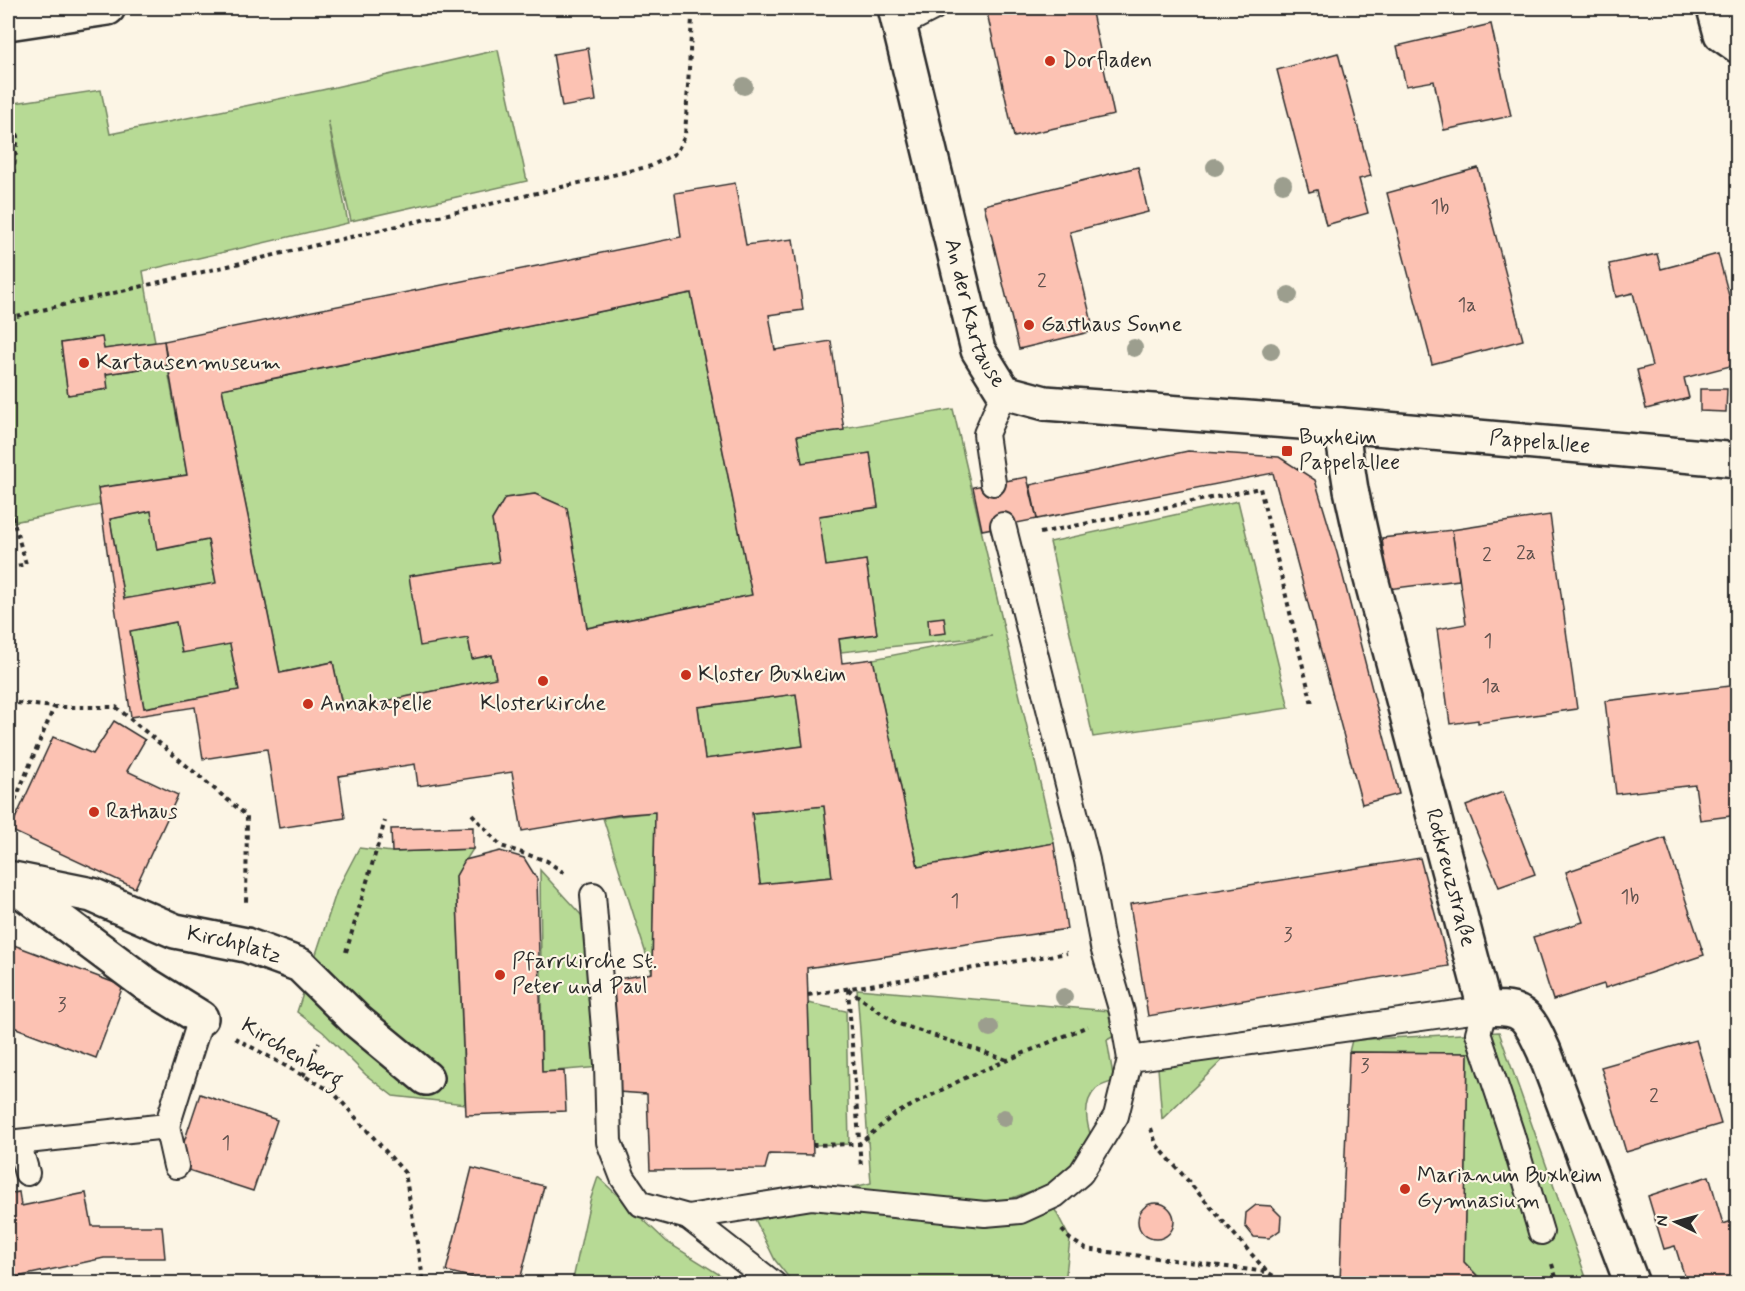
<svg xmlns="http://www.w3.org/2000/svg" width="1745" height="1291" font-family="Mynerve,sans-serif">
	<rect width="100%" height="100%" fill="#fcf5e5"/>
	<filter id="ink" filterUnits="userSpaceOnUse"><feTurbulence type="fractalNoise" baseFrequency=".0167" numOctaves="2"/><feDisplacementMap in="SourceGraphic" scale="12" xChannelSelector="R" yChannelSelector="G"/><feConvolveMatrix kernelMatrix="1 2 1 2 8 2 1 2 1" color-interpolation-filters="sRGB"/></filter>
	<g filter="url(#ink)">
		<g fill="#b7da95" stroke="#718260" stroke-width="1.5">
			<polygon points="498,50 527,181 351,221 328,121 348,223 143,271 155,342 104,349 101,337 61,343 68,395 107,389 106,374 167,365 187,475 98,488 100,505 8,523 8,104 101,90 110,134 322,90"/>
			<polygon points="691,293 752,595 587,628 567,508 535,494 505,498 492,520 499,562 410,576 468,638 472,658 492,655 496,678 343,710 333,662 280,673 222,389"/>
			<path d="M 953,409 C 988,554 1020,699 1054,843 L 918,867 L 873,659 L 992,636 L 841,652 L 839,639 L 877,634 L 866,560 L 826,566 L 819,516 L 878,507 L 870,453 L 802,463 L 797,436 Z"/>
			<polygon points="1238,501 1289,708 1093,737 1050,542"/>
			<polygon points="151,511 158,550 208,540 216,583 124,599 110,519"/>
			<polygon points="176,622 230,644 239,690 144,708 130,631"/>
			<polygon points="796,694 803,746 705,759 698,707"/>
			<polygon points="824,806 832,877 760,884 752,813"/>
			<polygon points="655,812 652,973 603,818"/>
			<polygon points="359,848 392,852 473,849 456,876 465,1104 393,1096 366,1075 323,1032 297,1012 337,890"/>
			<polygon points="540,870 594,929 600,1067 542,1072"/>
			<path d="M 857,989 L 1122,1012 L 1125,1030 L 1107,1040 L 1114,1081 C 1109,1083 1100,1085 1096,1089 C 1082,1103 1086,1123 1092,1139 L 1067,1178 L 993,1205 L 1051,1202 L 1070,1239 L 1065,1283 L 793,1283 L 775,1260 L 751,1211 L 871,1183 Z"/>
			<polygon points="808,1003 846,1011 849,1144 812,1145"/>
			<polygon points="1499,1032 1588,1283 1485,1283 1464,1262 1468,1053 1349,1052 1352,1040"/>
			<polygon points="1239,1044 1162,1119 1157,1055"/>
			<polygon points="598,1177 667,1242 733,1283 572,1284 590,1201"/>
		</g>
		<g fill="#fcc2b3" stroke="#2b2b2b" stroke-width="1.5" fill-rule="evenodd">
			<polygon points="986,8 1091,8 1114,115 1014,137"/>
			<polygon points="1491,24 1511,116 1444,130 1434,81 1406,86 1397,46"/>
			<polygon points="588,48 596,101 562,107 553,54"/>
			<polygon points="1338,53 1371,176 1359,179 1368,213 1326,225 1317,190 1309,192 1277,70"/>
			<polygon points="1138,167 1148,212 1070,232 1094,331 1019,349 984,205"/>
			<polygon points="1478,168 1523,340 1432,364 1387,193"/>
			<path d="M 735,183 L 746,245 L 793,239 L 803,310 L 769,315 L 775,350 L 831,341 L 844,430 L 797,436 L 802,463 L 870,453 L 878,507 L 819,516 L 826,566 L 866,560 L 877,634 L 839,639 L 842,663 L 873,659 L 918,867 L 1054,843 L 1067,929 L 807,968 L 813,1155 L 769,1154 L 765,1169 L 650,1170 L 647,1094 L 618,1092 L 612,980 L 652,973 L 655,812 L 618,815 L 522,831 L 512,772 L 418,786 L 415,764 L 339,776 L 345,818 L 279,828 L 267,749 L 203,759 L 195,707 L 131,717 L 98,488 L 187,475 L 164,341 L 681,237 L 675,193 ZM 691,293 L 752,595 L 587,628 L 567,508 L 535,494 L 505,498 L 492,520 L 499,562 L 409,576 L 420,646 L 468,638 L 472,659 L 492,655 L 496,678 L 343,710 L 333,662 L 280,673 L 222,389 ZM 151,511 L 157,550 L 208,540 L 216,583 L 124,599 L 110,519 ZM 176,622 L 182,653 L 230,644 L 239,690 L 144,708 L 130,631 ZM 796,694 L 803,746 L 705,759 L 698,707 ZM 824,806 L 832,877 L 760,884 L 752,813 Z"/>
			<polygon points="1657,254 1661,269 1718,254 1738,330 1738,364 1684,378 1689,398 1646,409 1637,370 1652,366 1633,293 1616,297 1609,264"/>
			<polygon points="102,337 104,349 164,341 167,365 106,374 108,389 68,395 61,343"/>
			<polygon points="1700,389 1727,389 1726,412 1700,411"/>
			<polygon points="1188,451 1279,457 1315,480 1337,553 1399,794 1362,804 1273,473 1037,519 1030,485"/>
			<polygon points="1027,477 1037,519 982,530 973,487"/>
			<polygon points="1550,515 1577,709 1478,723 1478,720 1450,724 1437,629 1466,624 1452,530"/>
			<polygon points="1452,530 1459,580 1388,589 1382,538"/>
			<polygon points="944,617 946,633 929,635 928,619"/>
			<polygon points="1738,685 1738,815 1700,820 1695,785 1616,794 1605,701"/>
			<polygon points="114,721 145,740 127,771 178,795 135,888 10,830 53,737 93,754"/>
			<polygon points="1503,792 1535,874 1499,887 1466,806"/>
			<polygon points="473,827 473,849 392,852 391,829"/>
			<polygon points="1665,838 1704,955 1605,988 1604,984 1553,1000 1533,937 1583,922 1566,872"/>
			<polygon points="500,851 524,858 537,879 542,1072 564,1071 566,1111 466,1115 456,876 465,860"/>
			<polygon points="1420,858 1449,966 1148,1016 1130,904"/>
			<polygon points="11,944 123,986 96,1058 8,1025 8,955"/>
			<polygon points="1696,1040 1721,1124 1626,1152 1601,1067"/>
			<polygon points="1349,1052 1468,1053 1464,1262 1485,1284 1337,1284 1340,1281"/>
			<polygon points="200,1094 277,1120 253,1191 176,1166"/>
			<polygon points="472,1168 544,1186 519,1284 498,1284 446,1271"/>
			<polygon points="1709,1176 1723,1224 1738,1219 1738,1284 1687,1284 1675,1246 1664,1249 1648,1196"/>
			<polygon points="19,1192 21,1206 86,1193 92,1226 162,1226 165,1258 104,1258 8,1279 8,1194"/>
			<circle cx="1156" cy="1221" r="18"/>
			<polygon points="1256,1205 1271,1206 1281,1216 1280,1230 1269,1238 1254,1237 1245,1226 1246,1213"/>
		</g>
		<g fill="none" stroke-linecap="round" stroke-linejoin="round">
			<g stroke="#2b2b2b" stroke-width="28">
				<g id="lane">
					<polyline points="900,25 933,8"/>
					<polyline points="993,483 986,434 1004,392"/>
					<polyline points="1003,525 1087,860 1103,947 1122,1012 1130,1059 1485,1009 1478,1033 1511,1132 1541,1232"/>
					<polyline points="593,895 607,1065 609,1142 623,1178 641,1204 688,1217 812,1197 985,1214 1020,1211 1055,1195 1081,1173 1116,1116 1130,1059"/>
					<polyline points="167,1126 176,1166"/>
					<polyline points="18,1142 27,1173"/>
					<polyline points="8,1143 167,1126 201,1018"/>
					<polyline points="688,1217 774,1284"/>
				</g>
			</g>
			<g stroke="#2b2b2b" stroke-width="38">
				<g id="street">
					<polyline points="1714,8 1721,34 1738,46"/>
					<path id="s1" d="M 1341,425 L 1351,490 L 1370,575 L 1485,1009 C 1525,1006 1528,1017 1544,1051 L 1632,1284"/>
					<path id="s2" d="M 8,878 L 92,895 L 175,931 L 246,945 L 300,965 L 357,1021 L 426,1078"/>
					<polyline points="11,883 146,984 201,1018"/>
				</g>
			</g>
			<g stroke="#2b2b2b" stroke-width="38">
				<g id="secondary">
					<path id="s3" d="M 895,8 L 978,350 L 1004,392 L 1045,403 L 1341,425 L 1738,460"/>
					<polyline points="8,23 108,8"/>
				</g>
			</g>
			<g stroke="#2b2b2b" stroke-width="4" stroke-dasharray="4.5 4.5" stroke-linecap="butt">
				<polyline points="8,118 18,136 8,214"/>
				<polyline points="8,318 651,166 676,153 685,136 692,18"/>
				<polyline points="8,453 12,516 26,564 8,568"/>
				<polyline points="1040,533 1260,488 1312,704"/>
				<polyline points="8,702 54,707 116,707 247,816 246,905"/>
				<polyline points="472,814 501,846 547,861 564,873"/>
				<polyline points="8,817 54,707"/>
				<polyline points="346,952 385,821"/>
				<polyline points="848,989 861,1167"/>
				<polyline points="848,989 896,1023 1007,1060"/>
				<polyline points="808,995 1067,953"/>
				<polyline points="235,1038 333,1092 405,1173 424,1284"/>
				<polyline points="303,1076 319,1042"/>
				<polyline points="1151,1128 1156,1144 1267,1272 1287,1284"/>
				<polyline points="812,1145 859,1144 895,1114 965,1078 1088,1026"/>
				<polyline points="1062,1230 1070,1239 1086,1249 1267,1272"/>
				<polyline points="1552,1264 1558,1284"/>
			</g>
			<use href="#lane" stroke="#fcf5e5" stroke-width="24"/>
			<use href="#street" stroke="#fcf5e5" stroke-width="33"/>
			<use href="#secondary" stroke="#fcf5e5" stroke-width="33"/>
		</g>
		<g fill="#9c9e8e">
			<circle cx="744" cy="86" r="9"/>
			<circle cx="1215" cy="167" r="9"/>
			<circle cx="1283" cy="184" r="9"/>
			<circle cx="1289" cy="295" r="9"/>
			<circle cx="1134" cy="348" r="9"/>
			<circle cx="1271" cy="351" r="9"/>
			<circle cx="1064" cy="997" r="9"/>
			<circle cx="990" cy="1028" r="9"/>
			<circle cx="1004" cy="1118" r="9"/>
		</g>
	</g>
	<g fill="#c8321e" stroke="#fcf5e5" stroke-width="2">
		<circle cx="1050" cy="61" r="6"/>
		<circle cx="1029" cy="325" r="6"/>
		<circle cx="84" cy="363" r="6"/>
		<rect x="1281" y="445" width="12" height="12" rx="3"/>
		<circle cx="686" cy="675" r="6"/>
		<circle cx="543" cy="681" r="6"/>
		<circle cx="308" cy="704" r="6"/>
		<circle cx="94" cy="812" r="6"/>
		<circle cx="500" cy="975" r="6"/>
		<circle cx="1405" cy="1189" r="6"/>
	</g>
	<g text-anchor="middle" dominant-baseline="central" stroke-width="4.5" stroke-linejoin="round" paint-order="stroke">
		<g font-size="20" fill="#5f514d">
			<text x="1440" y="207">1b</text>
			<text x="1042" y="281">2</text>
			<text x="1467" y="305">1a</text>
			<text x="1526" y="553">2a</text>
			<text x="1487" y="555">2</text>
			<text x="1488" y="641">1</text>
			<text x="1491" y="686">1a</text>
			<text x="1630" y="897">1b</text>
			<text x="955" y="901">1</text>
			<text x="1288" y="935">3</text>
			<text x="62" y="1005">3</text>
			<text x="1365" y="1066">3</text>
			<text x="1654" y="1096">2</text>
			<text x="226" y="1143">1</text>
		</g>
		<g font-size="22" fill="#2b2b2b" stroke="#fcf5e5" text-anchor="start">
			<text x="1062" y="61">Dorfladen</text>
			<text x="1041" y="325">Gasthaus Sonne</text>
			<text x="96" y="363">Kartausenmuseum</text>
			<text x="1299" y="438">Buxheim<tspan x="1299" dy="25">Pappelallee</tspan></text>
			<text x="698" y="675">Kloster Buxheim</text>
			<text x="320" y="704">Annakapelle</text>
			<text x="543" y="704" text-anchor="middle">Klosterkirche</text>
			<text x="106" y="812">Rathaus</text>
			<text x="512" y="962">Pfarrkirche St.<tspan x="512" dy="25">Peter und Paul</tspan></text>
			<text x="1417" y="1176">Marianum Buxheim<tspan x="1417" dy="25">Gymnasium</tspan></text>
		</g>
		<g font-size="22" fill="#2b2b2b" stroke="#fcf5e5">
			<text stroke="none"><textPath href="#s3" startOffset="316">An der Kartause</textPath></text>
			<text stroke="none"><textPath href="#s3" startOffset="940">Pappelallee</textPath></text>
			<text stroke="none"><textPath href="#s1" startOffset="466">Rotkreuzstraße</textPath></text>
			<text stroke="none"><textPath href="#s2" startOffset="237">Kirchplatz</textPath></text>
			<text transform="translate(292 1053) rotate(31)">Kirchenberg</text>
		</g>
	</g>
	<rect width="1745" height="1291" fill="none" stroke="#fcf5e5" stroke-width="30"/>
	<rect x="15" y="15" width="1715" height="1261" fill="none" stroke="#2b2b2b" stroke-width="2" filter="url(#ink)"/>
	<g transform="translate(1676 1222) rotate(275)" stroke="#fcf5e5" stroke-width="4.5" paint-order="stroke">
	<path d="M0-4.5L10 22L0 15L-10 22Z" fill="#2b2b2b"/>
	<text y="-9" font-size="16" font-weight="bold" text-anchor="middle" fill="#2b2b2b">N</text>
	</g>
</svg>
